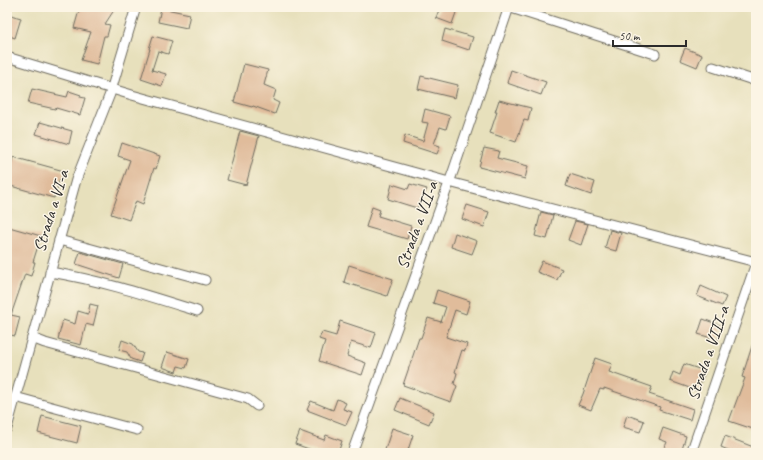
<svg xmlns="http://www.w3.org/2000/svg" width="763" height="460" font-family="Caveat,sans-serif">
	<rect width="100%" height="100%" fill="#fcf5e5"/>
	<filter id="ink" filterUnits="userSpaceOnUse"><feTurbulence type="fractalNoise" baseFrequency=".025" numOctaves="2"/><feDisplacementMap in="SourceGraphic" scale="8" xChannelSelector="R" yChannelSelector="G"/><feConvolveMatrix kernelMatrix="1 2 1 2 8 2 1 2 1" color-interpolation-filters="sRGB"/></filter>
	<filter id="wash" filterUnits="userSpaceOnUse"><feTurbulence type="fractalNoise" baseFrequency=".012" numOctaves="4" result="noise"/><feDisplacementMap in="SourceGraphic" scale="16" xChannelSelector="R" yChannelSelector="G"/><feGaussianBlur stdDeviation="0.9" result="paint"/><feColorMatrix in="noise" values="0 0 0 0 0 0 0 0 0 0 0 0 0 0 0 0 0 1.4 0 .05"/><feComposite in="paint" operator="in"/></filter>
	<g filter="url(#wash)">
		<rect width="100%" height="100%" fill="#e7e0bc"/>
		<g id="blocks">
			<g fill="#e0bc9b">
				<polygon points="80,7 116,7 105,24 110,25 107,36 104,36 97,64 81,60 91,32 74,28"/>
				<polygon points="440,7 458,7 452,24 436,18"/>
				<polygon points="161,8 190,14 187,28 158,22"/>
				<polygon points="7,14 21,18 15,38 7,35"/>
				<polygon points="445,29 473,37 469,50 442,41"/>
				<polygon points="153,36 172,41 168,54 158,51 152,70 166,74 162,86 141,79 150,49 149,49"/>
				<polygon points="685,48 702,55 697,67 680,60"/>
				<polygon points="244,64 268,70 264,85 276,90 273,100 279,103 275,114 253,106 252,107 234,102"/>
				<polygon points="511,70 546,82 541,95 507,83"/>
				<polygon points="421,76 458,85 455,98 418,89"/>
				<polygon points="32,89 67,97 69,91 81,95 80,97 85,98 80,115 56,108 55,109 28,103"/>
				<polygon points="499,100 531,108 528,121 524,120 516,142 490,133 497,112 495,112"/>
				<polygon points="425,109 450,116 446,129 440,127 434,144 440,146 437,154 403,143 405,135 423,141 428,123 422,122"/>
				<polygon points="40,122 72,131 69,144 36,134"/>
				<polygon points="240,131 259,136 246,185 227,180"/>
				<polygon points="122,143 160,156 156,169 154,168 143,204 136,201 129,220 111,214 130,160 118,156"/>
				<polygon points="484,148 499,151 497,158 528,166 525,179 479,167"/>
				<polygon points="13,157 64,171 62,180 60,179 54,198 7,185 7,173 9,173"/>
				<polygon points="570,174 595,182 591,195 566,186"/>
				<polygon points="392,184 408,189 410,184 427,189 417,208 388,199"/>
				<polygon points="467,205 489,212 484,227 462,219"/>
				<polygon points="372,207 380,210 378,216 411,226 407,239 366,227"/>
				<polygon points="541,212 553,215 547,239 535,236"/>
				<polygon points="575,221 588,224 581,245 568,240"/>
				<polygon points="9,227 41,236 33,262 35,262 31,276 25,274 11,315 20,317 15,336 7,334 7,235"/>
				<polygon points="610,230 621,233 616,251 605,248"/>
				<polygon points="455,233 477,241 472,254 451,247"/>
				<polygon points="80,252 123,264 119,278 76,264"/>
				<polygon points="542,261 562,269 557,280 537,272"/>
				<polygon points="349,265 393,279 387,296 344,282"/>
				<polygon points="701,286 726,297 722,306 697,296"/>
				<polygon points="437,290 470,301 466,314 455,310 446,337 467,344 465,351 462,350 455,372 457,373 454,384 457,386 451,402 403,385 419,338 421,338 428,318 441,322 446,307 433,303"/>
				<polygon points="90,304 98,306 93,326 86,324 81,345 58,339 63,320 75,324 78,311 88,314"/>
				<polygon points="703,319 722,326 718,340 698,334"/>
				<polygon points="340,321 376,333 371,348 351,342 347,356 366,363 362,375 319,361 325,341 319,339 322,332 336,336"/>
				<polygon points="122,340 133,344 138,352 143,353 140,362 131,359 127,352 119,350"/>
				<polygon points="754,340 756,340 756,430 729,421 745,378 742,377"/>
				<polygon points="167,352 189,359 186,368 178,366 176,372 162,367"/>
				<polygon points="595,358 612,364 609,372 652,387 649,394 693,409 690,420 659,410 660,407 604,388 604,390 600,389 591,410 578,405 583,394"/>
				<polygon points="684,364 705,371 698,391 670,381 673,372 680,375"/>
				<polygon points="400,398 434,412 429,424 395,410"/>
				<polygon points="337,399 346,403 343,409 352,412 346,425 307,410 311,401 333,410"/>
				<polygon points="627,415 644,421 640,432 623,427"/>
				<polygon points="42,416 81,426 77,443 38,433"/>
				<polygon points="392,428 413,435 407,453 384,453"/>
				<polygon points="663,428 686,436 681,453 674,453 664,449 667,442 659,439"/>
				<polygon points="300,431 324,440 326,435 342,441 338,453 320,453 295,444"/>
				<polygon points="725,436 756,448 756,453 735,453 721,447"/>
			</g>
		</g>
	</g>
	<g filter="url(#ink)">
		<use href="#blocks" fill-opacity="0" stroke="#6d6a5e" stroke-width="1"/>
		<g fill="none" stroke-linecap="round" stroke-linejoin="round">
			<g stroke="#6d6a5e" stroke-width="11">
				<g id="street">
					<polyline points="508,7 655,54"/>
					<polyline points="7,57 132,95 449,182 756,262"/>
					<polyline points="713,67 756,81"/>
					<polyline points="59,240 205,280"/>
					<path d="M 50,272 C 100,280 149,296 197,311"/>
					<polyline points="32,338 45,343 248,399 257,406"/>
					<polyline points="15,397 137,430"/>
					<polyline points="7,428 76,180 110,94 136,7"/>
					<polyline points="352,453 454,169 509,7"/>
					<polyline points="691,453 756,263"/>
				</g>
			</g>
			<use href="#street" stroke="#fff" stroke-width="9"/>
		</g>
	</g>
	<g text-anchor="middle" dominant-baseline="central" stroke-width="3" stroke-linejoin="round" paint-order="stroke">
		<g font-size="17" fill="#2b2b2b" stroke="#fcf5e5">
			<text transform="translate(51 211) rotate(-73)">Strada a VI-a</text>
			<text transform="translate(417 225) rotate(-70)">Strada a VII-a</text>
			<text transform="translate(708 353) rotate(-71)">Strada a VIII-a</text>
		</g>
	</g>
	<rect width="763" height="460" fill="none" stroke="#fcf5e5" stroke-width="24"/>
	<path d="M613 40v6h73v-6" fill="none" stroke="#2b2b2b" stroke-width="2"/>
	<text x="619" y="40" font-size="12" fill="#2b2b2b" stroke="#fcf5e5" stroke-width="3" paint-order="stroke">50 m</text>
</svg>
